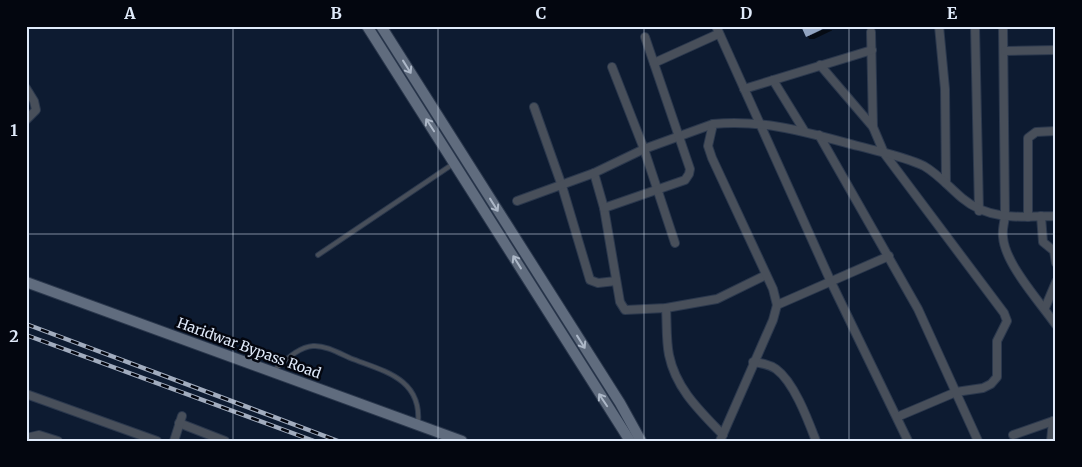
<svg xmlns="http://www.w3.org/2000/svg" width="1082" height="467" font-family="Merriweather,serif">
	<defs>
		<filter id="shadow"><feDropShadow dx="4" dy="4" stdDeviation="0" flood-color="#0009"/></filter>
	</defs>
	<rect width="100%" height="100%" fill="#0d1b31"/>
	<polygon fill="#91a4c1" filter="url(#shadow)" points="801,26 829,26 806,37"/>
	<g fill="none" stroke-linecap="round" stroke-linejoin="round">
		<g stroke="#2b384d" stroke-width="6">
			<g id="service">
				<polyline points="318,255 453,164"/>
				<path d="M 274,370 C 285,361 298,347 313,346 C 325,345 339,353 350,358 C 383,371 422,378 418,423"/>
			</g>
		</g>
		<g stroke="#2b384d" stroke-width="10">
			<g id="minor">
				<polyline points="716,26 831,282 908,441"/>
				<polyline points="939,26 945,89 946,183"/>
				<polyline points="975,26 979,211"/>
				<path d="M 1003,26 L 1005,217 C 1004,223 1002,231 1003,237 C 1005,264 1040,302 1056,325"/>
				<polyline points="871,32 873,127"/>
				<polyline points="1005,51 1056,50"/>
				<polyline points="654,63 718,34"/>
				<polyline points="820,65 873,127 884,153 1004,313 1007,321 997,341 997,377 991,384 983,388 956,392 897,417"/>
				<polyline points="612,67 644,149 675,243"/>
				<polyline points="773,80 805,132"/>
				<polyline points="26,88 34,101 36,110 26,120"/>
				<polyline points="744,89 872,50"/>
				<polyline points="534,107 562,186 590,280 598,283 616,281"/>
				<polyline points="819,135 918,309 978,441"/>
				<polyline points="594,173 604,208 620,302 625,310 666,308 717,299 766,275"/>
				<polyline points="517,201 594,173 644,149 713,124"/>
				<polyline points="604,208 685,180 689,174 690,169 645,37"/>
				<polyline points="1041,216 1043,242 1054,251 1056,263"/>
				<polyline points="1028,217 1028,138 1036,132 1056,131"/>
				<polyline points="777,305 889,256"/>
				<path d="M 666,308 C 667,324 666,340 669,355 C 676,389 700,411 723,435"/>
				<polyline points="1045,308 1056,282"/>
				<path d="M 753,362 C 761,363 769,364 776,369 C 794,382 808,420 816,441"/>
				<polyline points="26,394 157,441"/>
				<polyline points="179,423 225,441"/>
				<polyline points="1013,435 1056,420"/>
				<polyline points="26,438 39,435 58,441"/>
				<polyline points="174,441 182,416"/>
				<path d="M 720,441 L 773,320 L 777,305 L 773,289 L 712,158 L 708,146 L 713,124 C 765,119 809,133 858,146 C 880,152 903,156 924,166 C 938,174 949,187 962,198 C 989,221 1022,217 1056,216"/>
				<polyline points="1051,441 1053,421"/>
			</g>
		</g>
		<g stroke="#2b384d" stroke-width="12">
			<g id="secondary">
				<polyline points="367,26 630,441"/>
				<polyline points="381,26 620,403 641,441"/>
				<polyline points="26,282 462,441"/>
			</g>
		</g>
		<use href="#service" stroke="#484f5a" stroke-width="4"/>
		<use href="#minor" stroke="#484f5a" stroke-width="8"/>
		<use href="#secondary" stroke="#606c7e" stroke-width="10"/>
		<g stroke="#a1acbe" stroke-width="4.5">
			<g id="rail">
				<polyline points="26,324 338,441"/>
				<polyline points="26,335 314,441"/>
			</g>
		</g>
		<use href="#rail" stroke="#03060f" stroke-width="2.5" stroke-dasharray="8" stroke-linecap="butt"/>
	</g>
	<defs><path id="oneway-shaft" d="M-6 0H5M1.5-3L5.5 0L1.5 3" fill="none" stroke-width="1.6" stroke-linecap="round" stroke-linejoin="round" transform="scale(1.25)"/></defs>
	<g stroke="#adb8c8">
		<use href="#oneway-shaft" transform="translate(407 67) rotate(58)"/>
		<use href="#oneway-shaft" transform="translate(430 125) rotate(-123)"/>
		<use href="#oneway-shaft" transform="translate(494 205) rotate(58)"/>
		<use href="#oneway-shaft" transform="translate(517 262) rotate(-122)"/>
		<use href="#oneway-shaft" transform="translate(581 342) rotate(58)"/>
		<use href="#oneway-shaft" transform="translate(603 400) rotate(-124)"/>
	</g>
	<path fill="none" stroke="#e0eafa" stroke-width="1" stroke-opacity="0.55" d="M 233,26 L 233,441M 438,26 L 438,441M 644,26 L 644,441M 849,26 L 849,441M 26,234 L 1056,234"/>
	<g text-anchor="middle" dominant-baseline="central" stroke-width="5" stroke-linejoin="round" paint-order="stroke">
		<g font-size="14" fill="#e0eafa" stroke="#03060f">
			<text transform="translate(249 348) rotate(20)">Haridwar Bypass Road</text>
		</g>
	</g>
	<rect width="1082" height="467" fill="none" stroke="#03060f" stroke-width="55"/>
	<rect x="28" y="28" width="1026" height="412" fill="none" stroke="#e0eafa" stroke-width="2"/>
	<g font-size="16" text-anchor="middle" font-weight="bold" fill="#e0eafa">
		<text x="130" y="19">A</text>
		<text x="336" y="19">B</text>
		<text x="541" y="19">C</text>
		<text x="746" y="19">D</text>
		<text x="952" y="19">E</text>
		<text x="14" y="136">1</text>
		<text x="14" y="342">2</text>
	</g>
</svg>
